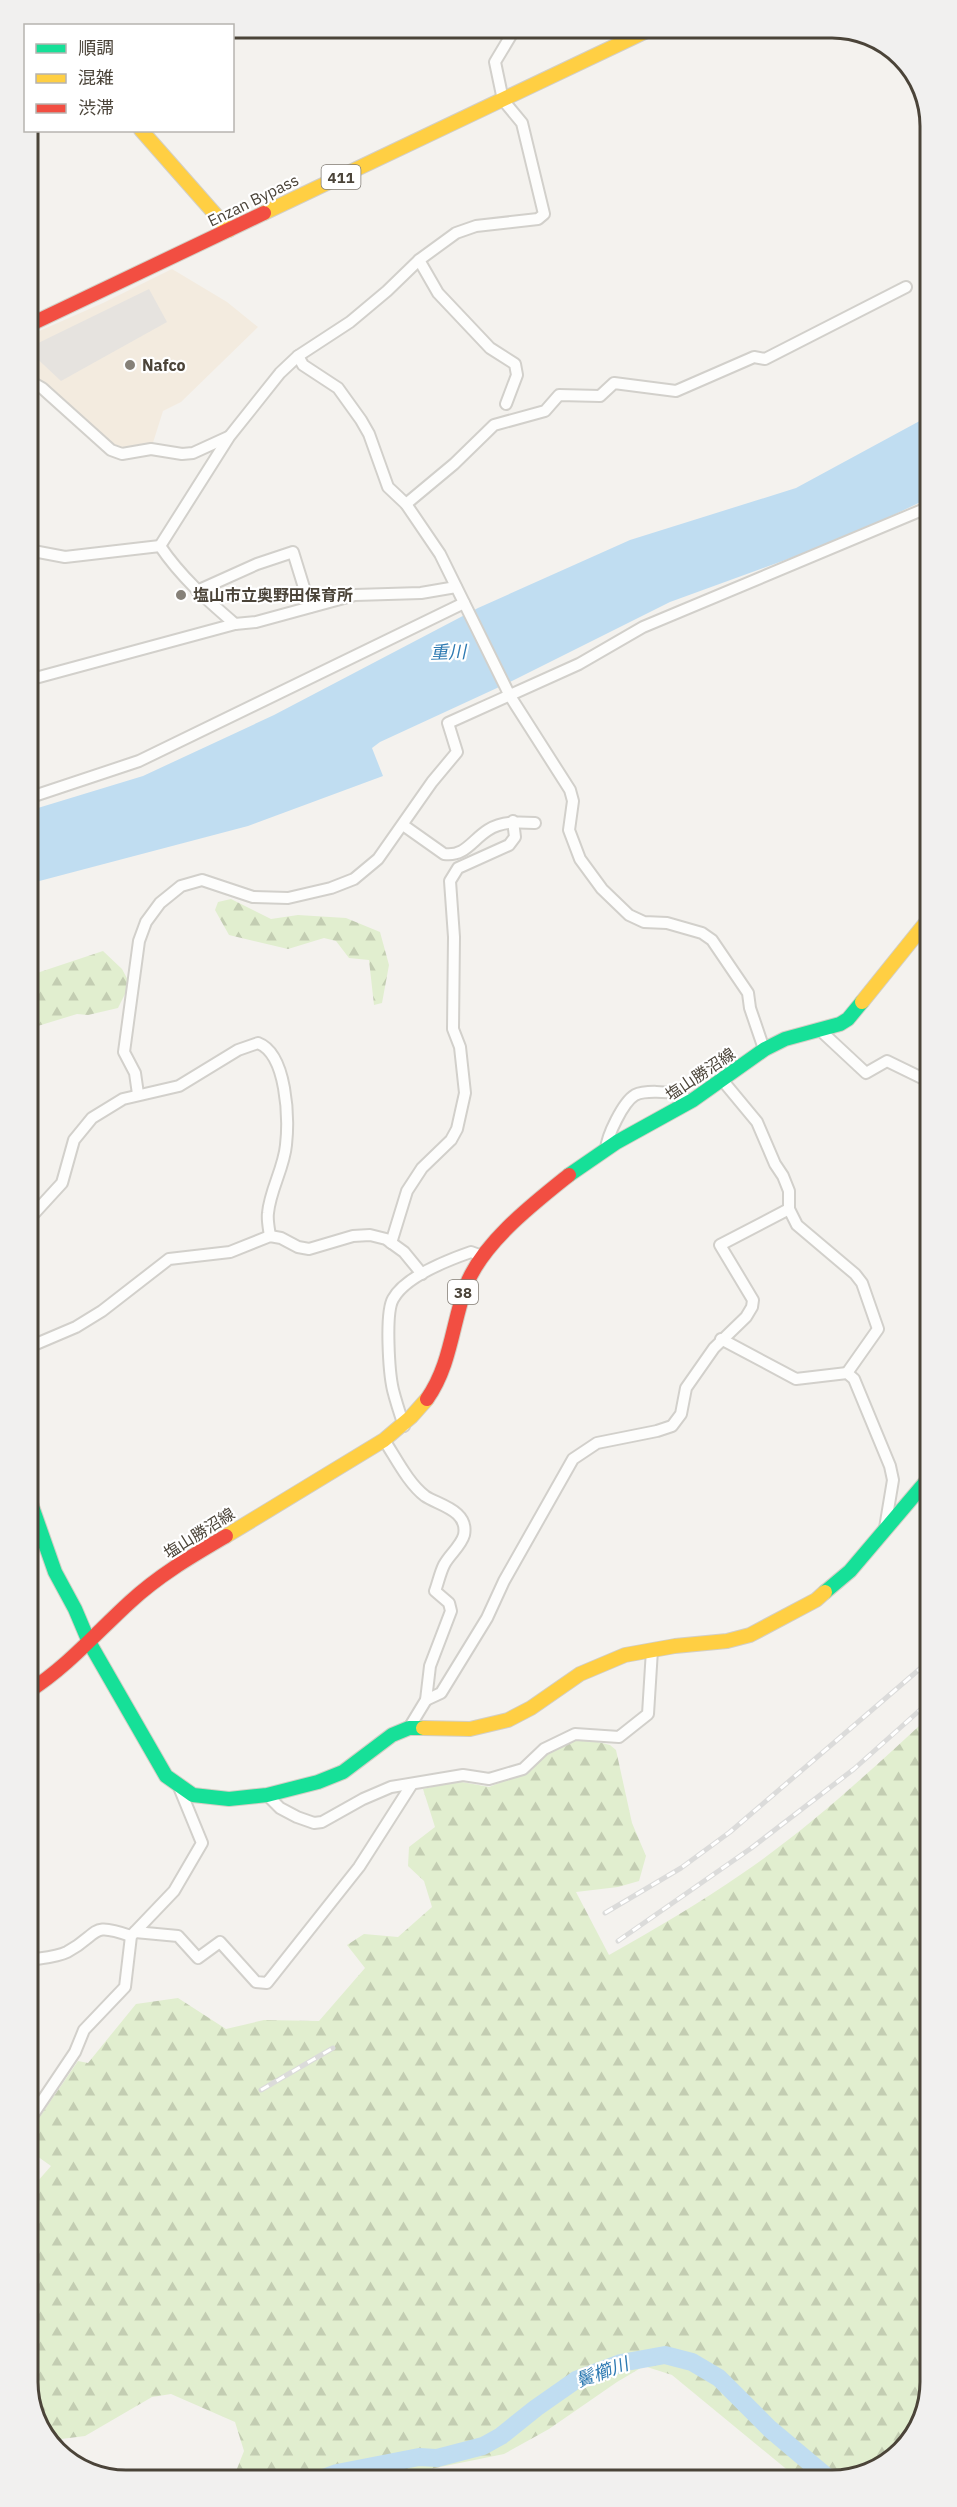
<svg xmlns="http://www.w3.org/2000/svg" width="957" height="2507" font-family="'IBM Plex Sans','Noto Sans JP',sans-serif">
	<defs>
		<pattern id="forest-firs" width="22" height="20" patternUnits="userSpaceOnUse" patternTransform="scale(1.5)"><rect width="22" height="20" fill="#e1eecf"/><path d="M5 1l3.5 6h-7zM16 11l3.5 6h-7z" fill="#c3cdb2"/></pattern>
	</defs>
	<rect width="100%" height="100%" fill="#f4f2ee"/>
	<polygon fill="#f3ebdf" points="172,269 227,302 258,327 181,402 163,411 151,449 122,454 28,378 28,336 103,303"/>
	<g fill="url(#forest-firs)">
		<polygon points="231,899 271,919 298,915 346,918 380,932 389,965 382,1003 374,1005 369,960 349,958 336,941 324,938 288,949 229,935 215,910 218,902"/>
		<polygon points="103,951 122,969 130,984 118,1008 88,1015 77,1014 28,1029 28,976"/>
		<path d="M 929,1717 L 930,2382 L 909,2442 L 857,2477 L 796,2477 L 672,2375 L 644,2366 L 617,2382 L 549,2429 L 504,2454 L 381,2479 L 233,2479 L 244,2451 L 235,2422 L 171,2394 L 152,2397 L 85,2436 L 61,2439 L 56,2446 L 30,2407 L 30,2190 L 51,2166 L 30,2151 L 30,2131 L 78,2061 L 88,2063 L 136,2004 L 178,1998 L 226,2029 L 264,2020 L 319,2021 L 365,1968 L 347,1945 L 364,1934 L 398,1937 L 432,1907 L 424,1881 L 408,1866 L 409,1847 L 435,1827 L 423,1789 L 457,1781 L 489,1787 L 532,1770 L 546,1751 L 582,1738 L 610,1745 L 616,1750 L 632,1823 L 646,1856 L 639,1881 L 618,1887 L 576,1892 L 609,1955 C 655,1929 700,1903 743,1873 C 809,1828 869,1772 929,1717 Z"/>
	</g>
	<polygon fill="#e6e3df" points="149,289 167,322 61,381 28,350 28,348"/>
	<polygon fill="#c0ddf1" points="927,417 927,499 843,539 670,602 512,681 380,742 372,748 383,776 248,826 28,884 28,811 143,776 274,715 478,608 630,540 796,488"/>
	<g fill="none" stroke-linecap="round" stroke-linejoin="round">
		<polyline stroke="#c0ddf1" stroke-width="18" points="321,2479 337,2473 419,2457 437,2458 483,2446 501,2436 536,2408 576,2380 621,2363 665,2355 692,2362 719,2378 770,2429 827,2477"/>
		<g stroke="#d2d0cb" stroke-width="14">
			<g id="street">
				<polyline points="419,260 438,293 490,348 515,364 517,375 506,404"/>
				<polyline points="298,356 303,365 338,388 361,420 369,434 388,487 406,504 440,554 510,696 570,790 573,801 569,830 580,859 602,889 629,915 644,922 667,923 702,933 712,940 748,993 750,1008 764,1049"/>
				<polyline points="28,380 42,388 111,450 122,454 151,449 182,454 193,453 228,437"/>
				<polyline points="406,504 454,464 494,425 545,411 559,395 600,396 614,383 676,391 754,357 765,359 906,287"/>
				<polyline points="160,546 229,437 280,373 298,356 350,322 387,291 419,260 456,233 476,226 538,219 544,214 522,123 503,100 495,62 516,27"/>
				<path d="M 160,546 C 181,577 207,600 235,624"/>
				<polyline points="28,550 65,557 160,546"/>
				<polyline points="197,591 257,564 293,552 310,607"/>
				<polyline points="28,680 235,624 256,622 355,595 421,593 456,587"/>
				<polyline points="28,798 139,761 464,603"/>
				<path d="M 403,825 L 444,854 C 465,857 472,840 488,830 C 502,821 519,822 535,823"/>
				<polyline points="822,1032 866,1073 887,1061 928,1081"/>
				<polyline points="723,1081 757,1122 775,1164 783,1176 789,1191 789,1209 797,1225 855,1274 862,1283 878,1329 847,1373"/>
				<polyline points="138,1094 135,1073 124,1052 139,941 146,922 160,903 181,886 202,880 253,897 288,898 331,888 354,879 378,859 432,782 457,752 448,723 579,664 643,627 927,508"/>
				<path d="M 606,1149 C 607,1136 623,1102 635,1095 C 645,1090 668,1092 678,1094 C 682,1095 687,1099 691,1102"/>
				<path d="M 29,1219 L 62,1183 L 74,1140 L 92,1118 L 123,1099 L 179,1086 L 238,1050 L 258,1043 C 287,1054 289,1118 286,1145 C 284,1168 270,1190 268,1213 C 267,1220 269,1229 270,1236"/>
				<polyline points="391,1243 407,1191 422,1168 451,1140 457,1129 465,1093 460,1047 453,1029 454,937 450,881 458,868 509,845 515,837 513,821"/>
				<polyline points="721,1339 796,1379 847,1373 854,1379 890,1466 893,1480 885,1528"/>
				<polyline points="29,1347 76,1327 102,1311 169,1259 230,1252 270,1236 281,1238 298,1247 309,1249 353,1236 370,1235 386,1239 404,1252 422,1274"/>
				<path d="M 404,1426 C 400,1414 396,1402 393,1390 C 389,1373 385,1313 393,1299 C 405,1277 448,1260 471,1252 L 482,1256"/>
				<path d="M 384,1440 C 396,1458 408,1483 425,1496 C 438,1505 469,1510 464,1535 C 461,1546 449,1555 444,1565 C 440,1573 438,1583 435,1591 L 449,1603 L 451,1611 L 430,1666 L 426,1700 L 409,1728"/>
				<polyline points="426,1700 441,1693 487,1618 504,1581 573,1459 597,1443 657,1431 672,1426 681,1414 686,1388 714,1348 746,1317 752,1307 753,1300 720,1245 789,1209"/>
				<polyline points="267,1795 280,1808 297,1817 314,1823 322,1822 363,1799 391,1787 463,1775 489,1779 523,1769 544,1749 575,1734 619,1737 648,1714 652,1650"/>
				<polyline points="135,1932 178,1936 198,1958 220,1942 256,1982 267,1983 359,1867 412,1784"/>
				<path d="M 30,1960 C 41,1958 57,1957 67,1952 C 101,1934 88,1921 131,1936"/>
				<polyline points="30,2119 75,2052 84,2030 125,1987 131,1936 174,1891 202,1843 179,1787"/>
			</g>
		</g>
		<g stroke="#d3cfc5" stroke-width="16">
			<g id="fast">
				<polyline points="569,1175 617,1142 693,1100 765,1049 785,1039 840,1024 848,1019 862,1002"/>
				<polyline points="29,1498 55,1572 75,1609 89,1642 166,1776 193,1795 229,1799 267,1795 318,1782 343,1772 392,1735 409,1728 423,1728"/>
				<polyline points="825,1592 850,1571 929,1478"/>
			</g>
		</g>
		<g stroke="#d3cfc5" stroke-width="16">
			<g id="slow">
				<polyline points="141,130 229,230"/>
				<polyline points="264,213 655,27"/>
				<polyline points="862,1002 928,920"/>
				<polyline points="226,1536 384,1440 411,1417 427,1399"/>
				<polyline points="423,1728 470,1729 508,1720 531,1708 580,1674 625,1655 675,1646 727,1641 750,1635 816,1600 825,1592"/>
			</g>
		</g>
		<g stroke="#d3cfc5" stroke-width="16">
			<g id="jam">
				<polyline points="27,326 264,213"/>
				<path d="M 427,1399 C 451,1365 452,1324 466,1286 C 482,1243 534,1203 569,1175"/>
				<path d="M 29,1691 C 67,1667 97,1632 130,1602 C 159,1575 192,1556 226,1536"/>
			</g>
		</g>
		<use href="#street" stroke="#fdfdfc" stroke-width="10"/>
		<use href="#fast" stroke="#16e098" stroke-width="14"/>
		<use href="#slow" stroke="#ffcf43" stroke-width="14"/>
		<use href="#jam" stroke="#f24e42" stroke-width="14"/>
		<g stroke="#dbdbda" stroke-width="5">
			<g id="rail">
				<polyline points="605,1913 681,1868 730,1832 929,1661"/>
				<polyline points="618,1941 750,1849 854,1769 929,1702"/>
				<polyline points="261,2090 333,2048"/>
			</g>
		</g>
		<use href="#rail" stroke="#fff" stroke-width="3" stroke-dasharray="9" stroke-linecap="butt"/>
	</g>
	<g fill="#868178" stroke="#fff" stroke-width="2">
		<circle cx="130" cy="365" r="6"/>
		<circle cx="181" cy="595" r="6"/>
	</g>
	<g text-anchor="middle" dominant-baseline="central" stroke-width="4.5" stroke-linejoin="round" paint-order="stroke">
		<g fill="#fff" stroke="#817c74" stroke-width="1.5">
			<rect x="321.5" y="165" width="39" height="24" rx="4.5"/>
			<rect x="448" y="1280" width="30" height="24" rx="4.5"/>
		</g>
		<g font-size="15" font-weight="bold" fill="#4b4439">
			<text x="341" y="177">411</text>
			<text x="463" y="1292">38</text>
		</g>
		<g font-size="16" fill="#4b4439" stroke="#fff">
			<text transform="translate(253 200) rotate(-26)">Enzan Bypass</text>
			<text transform="translate(700 1074) rotate(-34)">塩山勝沼線</text>
			<text transform="translate(199 1533) rotate(-32)">塩山勝沼線</text>
		</g>
		<g font-size="16" font-weight="bold" fill="#4b4439" stroke="#fff" text-anchor="start">
			<text x="142" y="365">Nafco</text>
			<text x="193" y="595">塩山市立奥野田保育所</text>
		</g>
		<g font-size="18" font-style="italic" fill="#2e7ab2" stroke="#fff">
			<text transform="translate(448 652) rotate(-2)">重川</text>
			<text transform="translate(602 2372) rotate(-20)">鬢櫛川</text>
		</g>
	</g>
	<path d="M0 0H957V2507H0ZM126 38H832A88 88 0 0 1 920 126V2382A88 88 0 0 1 832 2470H126A88 88 0 0 1 38 2382V126A88 88 0 0 1 126 38Z" fill="#f1f0ef" fill-rule="evenodd"/>
	<path fill="none" stroke="#4b4439" stroke-width="3" d="M126 38H832A88 88 0 0 1 920 126V2382A88 88 0 0 1 832 2470H126A88 88 0 0 1 38 2382V126A88 88 0 0 1 126 38Z"/>
	<rect x="24" y="24" width="210" height="108" fill="#ffffff" stroke="#b7b4b0" stroke-width="1.5"/>
	<rect x="36" y="44" width="30" height="9" fill="#16e098" stroke="#b7b4b0" stroke-width="1.5"/>
	<text x="78" y="54" font-size="18" fill="#4b4439">順調</text>
	<rect x="36" y="74" width="30" height="9" fill="#ffcf43" stroke="#b7b4b0" stroke-width="1.5"/>
	<text x="78" y="84" font-size="18" fill="#4b4439">混雑</text>
	<rect x="36" y="104" width="30" height="9" fill="#f24e42" stroke="#b7b4b0" stroke-width="1.5"/>
	<text x="78" y="114" font-size="18" fill="#4b4439">渋滞</text>
</svg>
